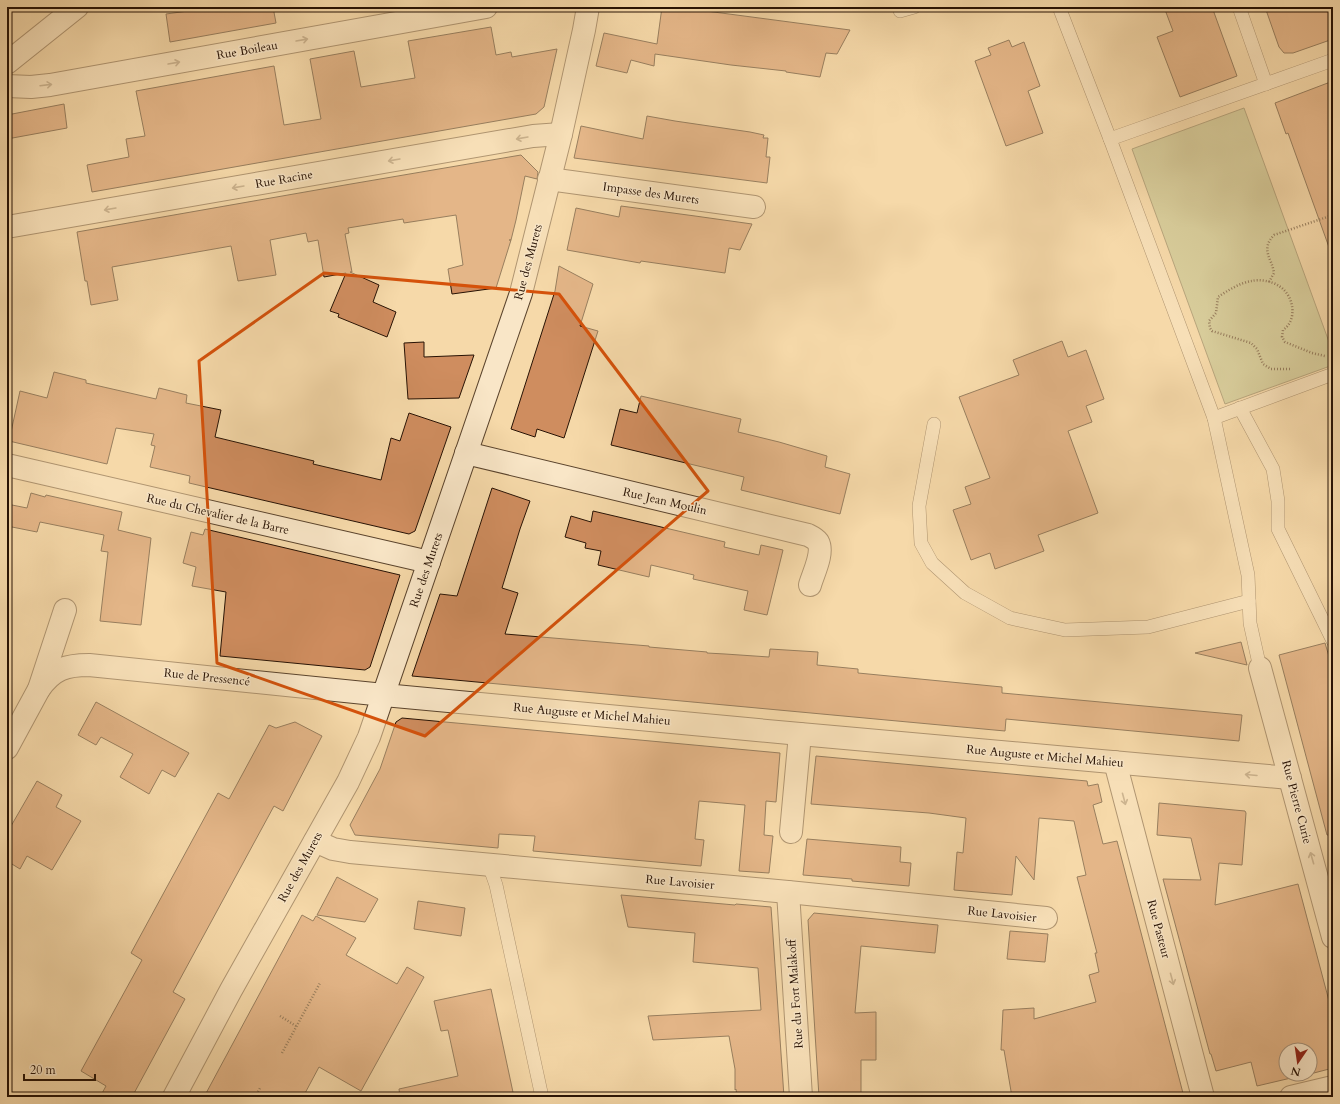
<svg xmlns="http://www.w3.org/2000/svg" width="1340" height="1104" font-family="Cardo,serif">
	<rect width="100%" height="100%" fill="#f6d9a9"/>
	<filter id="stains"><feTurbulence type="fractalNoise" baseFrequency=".005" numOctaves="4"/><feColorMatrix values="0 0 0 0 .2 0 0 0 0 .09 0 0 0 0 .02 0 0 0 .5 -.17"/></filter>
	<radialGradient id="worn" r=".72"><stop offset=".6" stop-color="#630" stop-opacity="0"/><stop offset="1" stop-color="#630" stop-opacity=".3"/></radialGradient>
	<polygon fill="#b6c08c" stroke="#6e6948" points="1244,108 1333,353 1333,365 1225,404 1132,149"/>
	<g fill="#cf8d5f" stroke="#271204">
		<polygon points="187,7 273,7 276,23 170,42 166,14 188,11"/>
		<polygon points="662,7 691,9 850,30 837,54 826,53 820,77 786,72 786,71 731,65 655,54 654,66 631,60 627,73 596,66 604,33 657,44"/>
		<polygon points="1164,7 1212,7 1237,76 1180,97 1157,37 1173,31"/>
		<polygon points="1265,7 1333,7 1333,39 1293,53 1284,53 1279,47"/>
		<polygon points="491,27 496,55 511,52 512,57 557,49 544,107 536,114 92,192 87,165 129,157 126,139 145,136 136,91 274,66 284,125 321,119 310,59 354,51 361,87 415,78 408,41"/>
		<polygon points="1009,40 1012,47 1024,42 1040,86 1028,91 1043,133 1006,146 975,61 991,55 988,48"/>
		<polygon points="1333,81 1333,249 1330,250 1288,133 1286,134 1275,103"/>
		<polygon points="64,104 67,128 7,139 7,115"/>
		<polygon points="647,116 675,121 750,132 764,135 763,138 768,138 766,157 770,157 767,183 574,158 581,126 643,139"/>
		<polygon points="521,155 538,172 537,179 525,176 516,220 511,240 509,240 511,240 496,288 452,294 448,269 463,265 456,215 404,223 403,219 348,228 349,233 345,234 352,272 350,272 379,285 373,302 396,312 387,337 338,317 339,314 330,311 346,273 324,277 318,240 308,242 306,233 270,240 276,275 238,281 231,246 112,267 118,300 91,305 87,281 85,281 77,232 345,185"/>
		<polygon points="621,206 695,216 752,224 740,250 729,248 725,273 641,261 640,263 567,250 576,208 619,217"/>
		<polygon points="559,266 593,284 580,326 598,331 564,438 537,429 535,437 511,429 555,291"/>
		<polygon points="1062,341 1068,357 1086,350 1104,399 1086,406 1092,422 1068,431 1098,513 1038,535 1044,551 995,569 990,553 971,560 953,510 971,504 965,487 990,478 959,397 1019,375 1013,360"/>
		<polygon points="424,342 424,357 474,355 459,398 408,399 404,343"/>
		<polygon points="54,372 86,380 86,383 156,399 159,388 187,395 186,403 221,410 215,437 314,461 313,464 381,480 391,438 400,441 409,413 451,427 415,531 409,534 189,483 190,476 150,467 155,446 151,445 154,434 116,428 107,464 9,441 20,391 47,398"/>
		<polygon points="641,396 741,419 738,432 779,442 827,456 825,467 850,474 840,514 741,490 744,477 611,445 620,409 637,413"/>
		<polygon points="492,488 530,501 520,529 502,588 518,593 505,634 649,646 649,647 707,652 707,653 725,654 769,657 770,649 818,652 817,665 858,669 858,673 1002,687 1002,693 1242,715 1239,741 1006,719 1005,731 412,676 440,594 457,596"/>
		<polygon points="31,493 45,497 46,495 122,512 118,530 151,538 141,625 100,621 108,552 101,551 104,535 40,522 37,532 7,526 7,504 27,508"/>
		<polygon points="593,511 725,542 724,547 759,555 761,545 783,550 767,615 744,610 748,591 693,579 694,575 651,565 649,577 598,565 601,551 585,548 586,543 565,537 571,516 591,522"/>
		<polygon points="205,529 400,575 370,667 365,670 220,656 226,592 192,586 196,567 183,563 191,532 203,535"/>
		<polygon points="1241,642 1247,665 1195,653"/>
		<polygon points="1325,643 1333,670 1333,835 1327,835 1279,655"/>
		<polygon points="96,702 189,753 175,777 162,770 149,794 120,777 133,754 101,737 96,745 78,735"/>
		<polygon points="402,718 780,753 776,802 766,801 764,835 773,836 769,873 739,871 745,805 699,801 695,839 704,840 701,866 533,851 535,836 499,834 498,848 355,835 350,825 380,769 396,722"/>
		<polygon points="295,722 322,736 283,811 274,806 173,992 185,999 132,1097 100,1097 106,1086 81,1071 142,960 131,953 218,793 229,799 269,725 276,728"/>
		<polygon points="816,756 1087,781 1088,786 1098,784 1102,802 1093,805 1103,844 1117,841 1184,1097 1012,1097 1004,1050 1001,1050 1003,1010 1034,1008 1034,1019 1096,1002 1089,975 1099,972 1095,953 1097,953 1077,877 1086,875 1074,821 1039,818 1034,880 1016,856 1012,895 954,890 957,852 963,853 966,818 929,813 811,804"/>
		<polygon points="37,781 62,795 56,807 81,821 52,870 27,856 20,869 7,861 7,833"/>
		<polygon points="1159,803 1245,811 1246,813 1242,865 1219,863 1215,905 1298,884 1333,1016 1333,1068 1310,1074 1310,1050 1286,1050 1286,1074 1308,1074 1257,1086 1251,1062 1216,1071 1211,1054 1210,1054 1163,879 1201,880 1191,838 1157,835"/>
		<polygon points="807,839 901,847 900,862 911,863 909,886 852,881 852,879 803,875"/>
		<polygon points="337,877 378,899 365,922 317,915"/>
		<polygon points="621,895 735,905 736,904 771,907 784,1097 737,1097 736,1089 735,1090 735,1069 729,1036 653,1040 648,1016 761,1010 758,968 693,962 695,933 628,927"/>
		<polygon points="418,901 465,908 461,936 414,929"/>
		<polygon points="814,913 938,925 935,953 861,946 855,1013 876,1012 876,1060 861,1060 861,1097 819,1097 808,920"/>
		<polygon points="302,915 313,921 316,916 356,938 346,955 397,984 407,967 424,977 361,1091 319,1067 303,1097 204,1097"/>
		<polygon points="1010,931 1048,934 1045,962 1007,959"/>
		<polygon points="491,989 514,1097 400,1097 399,1089 458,1076 448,1030 441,1031 434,1001"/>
	</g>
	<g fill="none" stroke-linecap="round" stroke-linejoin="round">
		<g stroke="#5b442d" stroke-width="14">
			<g id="lane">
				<polyline points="899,7 900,11 914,7"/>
				<polyline points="1059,7 1110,139 1214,418 1248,575 1250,623 1260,668"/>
				<polyline points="1239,7 1266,84"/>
				<polyline points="1110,139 1333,60"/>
				<polyline points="1240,408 1273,469 1278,501 1278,529 1333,641"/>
				<polyline points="1214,418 1333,374"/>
				<polyline points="934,424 919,506 921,543 932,563 965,593 1010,618 1065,630 1148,627 1249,601"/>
				<polyline points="489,865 496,885 542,1097"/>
			</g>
		</g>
		<g stroke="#5b442d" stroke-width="24">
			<g id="street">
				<polyline points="7,63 77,7"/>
				<polyline points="7,86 31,87 50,85 486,7"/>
				<polyline points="549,179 754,207"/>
				<polyline points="7,227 533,136 561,134"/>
				<path d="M 466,453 L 808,535 C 812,537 815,538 818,542 C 824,553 813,574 810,585"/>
				<polyline points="7,465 429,562"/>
				<polyline points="1260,668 1333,937"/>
				<path d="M 39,689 C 53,669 66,665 89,665 L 384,695 L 800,734 L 1290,778"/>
				<polyline points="7,748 39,689 65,610"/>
				<polyline points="1115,762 1203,1097"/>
				<polyline points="791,832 800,734"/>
				<polyline points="315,841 333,849 350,852 788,892 1046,918"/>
				<polyline points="788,892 801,1097"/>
				<polyline points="174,1097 231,990 348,782 369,737 521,293 561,134 584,30 588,7"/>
				<polyline points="1291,1097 1333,1087"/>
			</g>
		</g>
		<g stroke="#271204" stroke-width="2.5" stroke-dasharray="1 2" stroke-linecap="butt">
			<path d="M 1269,282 L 1274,273 C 1272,258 1260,250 1274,235 L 1333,215"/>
			<path d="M 1290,369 L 1271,369 L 1263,364 L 1257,349 L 1251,343 L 1212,331 L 1210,328 L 1209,321 L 1216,313 L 1218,297 C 1227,291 1241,282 1252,281 C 1259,279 1272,281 1279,286 C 1294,295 1298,320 1283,330 L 1282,337 L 1285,342 L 1312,353 L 1325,356"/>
			<polyline points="280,1016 296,1026"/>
			<polyline points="282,1053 320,983"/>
			<polyline points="255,1097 260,1088"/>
		</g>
		<use href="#lane" stroke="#f9e6c7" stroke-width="13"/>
		<use href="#street" stroke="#f9e6c7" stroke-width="22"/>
	</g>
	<defs><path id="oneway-shaft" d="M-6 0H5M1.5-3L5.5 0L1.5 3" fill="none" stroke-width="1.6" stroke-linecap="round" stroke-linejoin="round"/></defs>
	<g stroke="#9a876f">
		<use href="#oneway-shaft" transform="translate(302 40) rotate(-10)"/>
		<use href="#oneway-shaft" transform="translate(174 63) rotate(-10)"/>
		<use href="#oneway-shaft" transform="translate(46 85) rotate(-7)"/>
		<use href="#oneway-shaft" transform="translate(522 138) rotate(170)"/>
		<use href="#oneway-shaft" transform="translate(394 160) rotate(170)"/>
		<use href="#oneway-shaft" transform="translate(238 187) rotate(170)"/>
		<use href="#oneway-shaft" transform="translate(110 209) rotate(170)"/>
		<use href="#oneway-shaft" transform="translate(1251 775) rotate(-175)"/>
		<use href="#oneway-shaft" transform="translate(1124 799) rotate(75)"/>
		<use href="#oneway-shaft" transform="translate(1312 858) rotate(-106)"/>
		<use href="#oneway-shaft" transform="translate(1172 979) rotate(75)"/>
	</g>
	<path d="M0 0H1340V1104H0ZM 324,273 L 559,294 L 708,491 L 425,736 L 217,663 L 199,361 Z" fill="#f6d9a9" fill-opacity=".55" fill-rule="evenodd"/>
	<path fill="none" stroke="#d5520b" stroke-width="3" stroke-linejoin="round" d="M 324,273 L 559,294 L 708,491 L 425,736 L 217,663 L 199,361 Z"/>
	<g text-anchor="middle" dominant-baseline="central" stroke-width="3" stroke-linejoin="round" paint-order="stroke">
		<g font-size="12" fill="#271204" stroke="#f9e6c7">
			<text transform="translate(247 50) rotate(-10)">Rue Boileau</text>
			<text transform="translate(284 179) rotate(-10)">Rue Racine</text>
			<text transform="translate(651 193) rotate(8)">Impasse des Murets</text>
			<text transform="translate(528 262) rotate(-75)">Rue des Murets</text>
			<text transform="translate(665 501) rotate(13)">Rue Jean Moulin</text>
			<text transform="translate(218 514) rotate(13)">Rue du Chevalier de la Barre</text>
			<text transform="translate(426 570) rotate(-71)">Rue des Murets</text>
			<text transform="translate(207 677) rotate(6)">Rue de Pressencé</text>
			<text transform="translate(592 714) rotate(5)">Rue Auguste et Michel Mahieu</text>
			<text transform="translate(1045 756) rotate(5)">Rue Auguste et Michel Mahieu</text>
			<text transform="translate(1297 802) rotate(75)">Rue Pierre Curie</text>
			<text transform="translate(300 867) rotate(-61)">Rue des Murets</text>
			<text transform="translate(680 882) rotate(5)">Rue Lavoisier</text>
			<text transform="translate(1002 914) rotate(6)">Rue Lavoisier</text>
			<text transform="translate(1159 929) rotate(75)">Rue Pasteur</text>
			<text transform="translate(795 994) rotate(-94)">Rue du Fort Malakoff</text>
		</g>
	</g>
	<rect width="1340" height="1104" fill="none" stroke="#f6d9a9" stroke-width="24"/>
	<rect x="8" y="8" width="1324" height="1088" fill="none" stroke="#271204" stroke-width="2"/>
	<rect x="12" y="12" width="1316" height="1080" fill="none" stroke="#271204"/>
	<g transform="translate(1298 1062) rotate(193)"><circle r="19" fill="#f9e6c7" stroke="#a59179"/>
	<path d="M0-3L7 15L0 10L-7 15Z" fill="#8f2418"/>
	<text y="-6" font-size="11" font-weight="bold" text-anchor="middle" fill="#271204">N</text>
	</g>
	<path d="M24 1074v6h71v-6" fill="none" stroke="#271204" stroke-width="2"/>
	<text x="30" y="1074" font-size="12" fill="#271204" stroke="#f9e6c7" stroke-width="3" paint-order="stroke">20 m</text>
	<rect width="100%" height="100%" filter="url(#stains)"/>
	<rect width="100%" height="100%" fill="url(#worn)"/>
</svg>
